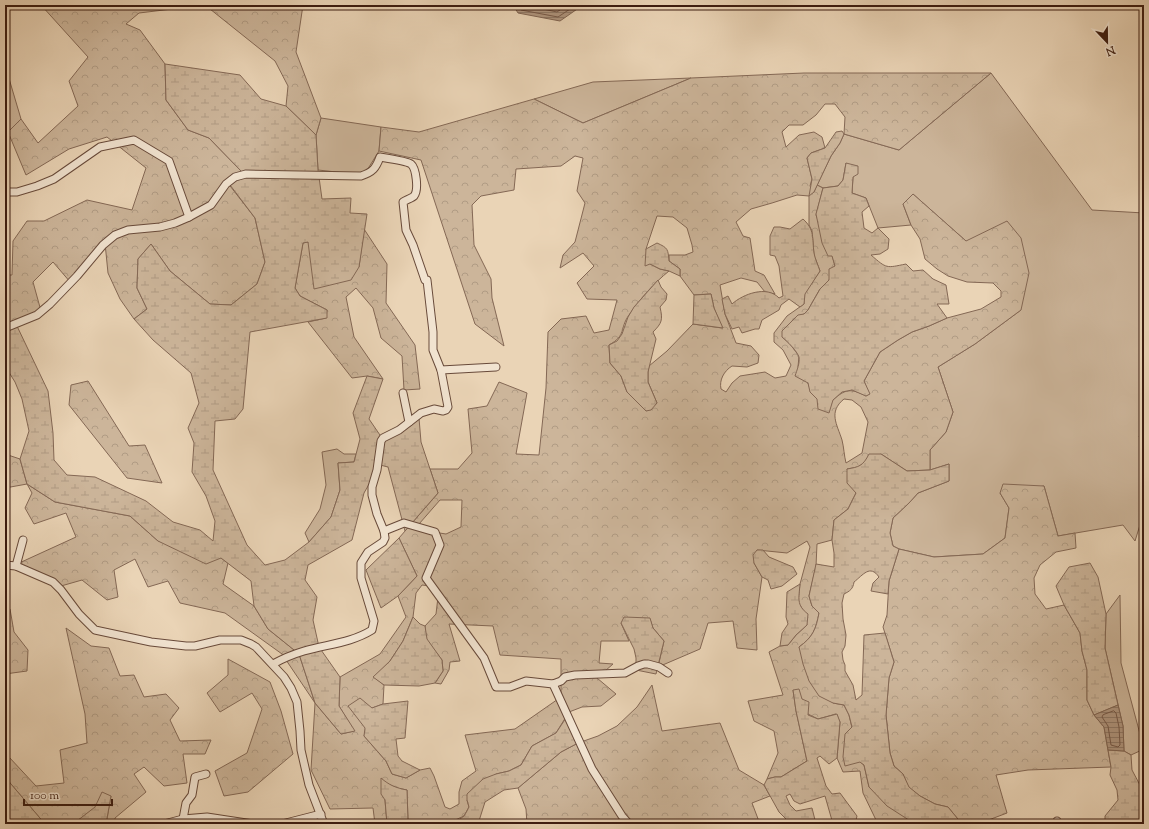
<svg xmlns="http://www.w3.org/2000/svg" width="1149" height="829" font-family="'Sorts Mill Goudy',serif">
	<defs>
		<pattern id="forest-crowns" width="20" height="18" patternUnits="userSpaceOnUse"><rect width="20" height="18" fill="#ccb59a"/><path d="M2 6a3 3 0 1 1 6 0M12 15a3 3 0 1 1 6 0" fill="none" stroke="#b09b84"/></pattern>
		<pattern id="wetland-marsh" width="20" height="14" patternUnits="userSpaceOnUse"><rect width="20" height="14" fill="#ccb59a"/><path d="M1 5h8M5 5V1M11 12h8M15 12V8" fill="none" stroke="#b09b84"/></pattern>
		<pattern id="water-rules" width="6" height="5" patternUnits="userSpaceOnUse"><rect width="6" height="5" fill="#af957e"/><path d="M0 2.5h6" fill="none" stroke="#907966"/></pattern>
	</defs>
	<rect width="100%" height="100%" fill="#ead4b6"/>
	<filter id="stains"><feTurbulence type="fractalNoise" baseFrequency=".005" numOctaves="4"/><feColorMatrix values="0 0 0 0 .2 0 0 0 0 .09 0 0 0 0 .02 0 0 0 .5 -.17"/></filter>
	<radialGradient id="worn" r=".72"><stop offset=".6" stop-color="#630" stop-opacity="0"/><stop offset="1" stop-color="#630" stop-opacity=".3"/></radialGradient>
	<g fill="#ccb59a" stroke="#846855">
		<polygon points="5,65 21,119 8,132 5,125"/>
		<polygon points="991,73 1092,210 1144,213 1144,426 1139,437 1144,440 1144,512 1135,541 1123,525 1058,536 1044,486 1000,493 1009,508 1005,538 983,554 934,557 899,549 893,546 890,533 893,518 909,503 918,493 949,481 949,464 930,470 930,450 946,432 953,412 938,367 975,344 1021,310 966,241 913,194 903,204 911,225 878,228 866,198 852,193 853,177 846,163 843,180 838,186 823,188 817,185 831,156 840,143 844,134 899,150"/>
		<polygon points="691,78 583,123 534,99 593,82"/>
		<polygon points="321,118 381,127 379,151 364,175 318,170 316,135"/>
		<polygon points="337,449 344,454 356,454 354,462 338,463 340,490 331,517 309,542 305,533 320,509 326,485 322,452"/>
		<polygon points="1120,595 1121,663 1144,749 1131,755 1124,751 1123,726 1105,648 1106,614"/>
	</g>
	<g fill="url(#forest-crowns)" stroke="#846855" fill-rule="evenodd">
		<polygon points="41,5 303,5 296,52 321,118 316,135 286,106 288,86 275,61 205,5 139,13 126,24 140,30 165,64 166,100 188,130 209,138 242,172 227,182 255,218 265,262 257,284 231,305 210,304 170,271 151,244 138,259 137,288 147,309 134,319 120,299 108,273 105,243 71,283 53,262 33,282 41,311 5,329 5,275 12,275 13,241 27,221 44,221 87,200 132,210 146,168 107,137 69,149 26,175 8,132 21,119 38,143 78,106 69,81 88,57"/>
		<path d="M 804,73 L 991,73 L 899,150 L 844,134 L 845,117 L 835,104 L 825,104 L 816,115 L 803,125 L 789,125 L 782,132 L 786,147 L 799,135 L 814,132 L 822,137 L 825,148 L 811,153 L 807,158 L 812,179 L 810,186 L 814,192 L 817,185 L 823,188 L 816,215 L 832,255 L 835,266 L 829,280 L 820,289 L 808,310 L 804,314 L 798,316 L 782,337 L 790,344 L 799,356 L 798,367 L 808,383 L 811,392 L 817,399 L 833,400 C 845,389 851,388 866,396 L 869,394 L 864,381 L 880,352 L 898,340 L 912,332 L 929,326 L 947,318 L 981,309 L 1001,297 L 1001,291 L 993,283 L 967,282 L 948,276 L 937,269 L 925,259 L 920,239 L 911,225 L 903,204 L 913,194 L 966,241 L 1007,221 L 1021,238 L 1029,273 L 1021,310 L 975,344 L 938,367 L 953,412 L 946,432 L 930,450 L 930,470 L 907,471 L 881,454 L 865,462 L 858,467 L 847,469 L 856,493 L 848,509 L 834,520 L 832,540 L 817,544 L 816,566 L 809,596 L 812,606 L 819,613 C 816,629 813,637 799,647 L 833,703 L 844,705 L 849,715 L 860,762 L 864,765 L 869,787 L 915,824 L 882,824 L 876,820 L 863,793 L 860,771 L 843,772 L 837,758 L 840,722 L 836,714 L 818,719 L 808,714 L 802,699 L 793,690 L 796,711 L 807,761 L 781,777 L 775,777 L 767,779 L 778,753 L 774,731 L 754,721 L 748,701 L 783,695 L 769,652 L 780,646 L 788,645 L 796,635 L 807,625 L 803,610 L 798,602 L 800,584 L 810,547 L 807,541 L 787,553 L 757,550 L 754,563 L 762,577 L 756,619 L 757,650 L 737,648 L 733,621 L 708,623 L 700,649 L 658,667 L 664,641 L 653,628 L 650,619 L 621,623 L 629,641 L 601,641 L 599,663 L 613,664 L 597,678 L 616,694 L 601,706 L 582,707 L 569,712 L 556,733 L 532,746 L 521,765 L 509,771 L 496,774 L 467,800 L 469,807 L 464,816 L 453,821 L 427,821 L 420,824 L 407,824 L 408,821 L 407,790 L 397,788 L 388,784 L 385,800 L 387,824 L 375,824 L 373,808 L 330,809 L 311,770 L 315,703 L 282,654 L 225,613 L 180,603 L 168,581 L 148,587 L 135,559 L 114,570 L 118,597 L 107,600 L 82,580 L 61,586 L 17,564 L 76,537 L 66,513 L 34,524 L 25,508 L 32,493 L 27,484 L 5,488 L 5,454 L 20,459 L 27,484 L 55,502 L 130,516 L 158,541 L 221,558 L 228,563 L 223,584 L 254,606 L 268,629 L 299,654 L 315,703 L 341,734 L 354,731 L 339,706 L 340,677 L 380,654 L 406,617 L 398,596 L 417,576 L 399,538 L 438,493 L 430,469 L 458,469 L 472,453 L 468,409 L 487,406 L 499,382 L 527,393 L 516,454 L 539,455 L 546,388 L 548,332 L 561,319 L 586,316 L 594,333 L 609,330 L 617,300 L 587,299 L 577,283 L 594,266 L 583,253 L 560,268 L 563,255 L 575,242 L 585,203 L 577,191 L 583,158 L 575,156 L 561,166 L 516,169 L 514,190 L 481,196 L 472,205 L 474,245 L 491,279 L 492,298 L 504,346 L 475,324 L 421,160 L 379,151 L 381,127 L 419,132 L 534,99 L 583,123 L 691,78 ZM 797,195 L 809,196 L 809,225 L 812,231 L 814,255 L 820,271 L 804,294 L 804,304 L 787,316 L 774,333 L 774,342 L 783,350 L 791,365 L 786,376 L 775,378 L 765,372 L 740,376 L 732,383 L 726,392 L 721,389 C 719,380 724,371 732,366 L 747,367 L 758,363 L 759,355 L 751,346 L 736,343 L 725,314 L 720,285 L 741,278 L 757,282 L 765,292 L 775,294 L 764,275 L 755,271 L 750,238 L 743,236 L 736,222 L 751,209 L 772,203 ZM 657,216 L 673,217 L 687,228 L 692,245 L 693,252 L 685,255 L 669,255 L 669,261 L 680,269 L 680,276 L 694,295 L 711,294 L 714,308 L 722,328 L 693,324 L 667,351 L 649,366 L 648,372 L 648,382 L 657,403 L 646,411 L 627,392 L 621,376 L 610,363 L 609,345 C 627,335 619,329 629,315 C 640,299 654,283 669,271 L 660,269 L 650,264 L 646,249 ZM 844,399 L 852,400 L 861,407 L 868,422 L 862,453 L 846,463 C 844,455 844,448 842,440 C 837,424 828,412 844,399 ZM 440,500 L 462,500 L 461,527 L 446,534 L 427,531 L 419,524 ZM 422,585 L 430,586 L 438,597 L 436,614 L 425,626 L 426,639 L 442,660 L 443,671 L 435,683 L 441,684 L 449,670 L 450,662 L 460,661 L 449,624 L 493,626 L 500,655 L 561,659 L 561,697 L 515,729 L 465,735 L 476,771 L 462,781 L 459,792 L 459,804 L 450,809 L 445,807 L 434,776 L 430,768 L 420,770 L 406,778 L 392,774 L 386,761 L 364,736 L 372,708 L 383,704 L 384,685 L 374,677 L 390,661 L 403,641 L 413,617 L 416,593 Z"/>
		<polygon points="364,229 387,264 386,303 415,345 420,389 404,390 402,356 381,338 373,308 356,288 346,297 354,337 383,379 367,376 352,378 308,322 326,318 327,310 300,296 295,288 303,243 307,242 359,267"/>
		<polygon points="88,381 129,446 145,445 162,483 127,478 69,405 71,385"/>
		<polygon points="1003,484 1044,486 1058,536 1075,533 1076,548 1056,552 1040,565 1034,578 1035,594 1046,609 1064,605 1080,633 1082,651 1087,670 1087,700 1094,715 1104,727 1111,767 1028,770 996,775 1007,813 978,824 962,824 948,807 935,804 920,796 908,787 903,774 894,766 890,753 886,715 889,678 894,662 883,627 887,615 889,581 899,549 934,557 983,554 1005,538 1009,508 1000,493"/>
		<polygon points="5,609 10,609 14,632 28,650 27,671 5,674"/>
		<polygon points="66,628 91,646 109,648 120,676 134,675 144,697 166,694 179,708 170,720 180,741 211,740 205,754 183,754 187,783 164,786 144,767 134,774 146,792 115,818 115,824 106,824 111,796 73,824 45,824 5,777 5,742 9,757 36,786 64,783 60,750 87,743 85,714"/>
		<polygon points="228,659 270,682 281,711 293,754 248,792 224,796 215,771 247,753 262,709 252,693 220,712 207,693 228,675"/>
		<polygon points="652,685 662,731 720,723 739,770 764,785 770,796 752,803 760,824 527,824 526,809 518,788 561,752 578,743 598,736 617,726 637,707"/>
	</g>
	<g fill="url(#wetland-marsh)" stroke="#846855">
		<polygon points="165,64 240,75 261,99 286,106 316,135 318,170 322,199 351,198 350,213 367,214 359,267 351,280 314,289 308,242 303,243 295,288 300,296 327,310 327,318 250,332 243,409 235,419 215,421 213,470 247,545 265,565 285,560 309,542 331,517 340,490 338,463 354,462 360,439 353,413 367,376 383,379 369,419 382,438 419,418 421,442 438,493 405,531 388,467 380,465 364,493 352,540 308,565 305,580 317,597 313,620 319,647 340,677 339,706 355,731 341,734 315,703 299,654 268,629 254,606 251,581 221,558 206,564 158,541 130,516 55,502 27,484 20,459 29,431 22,399 15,382 5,366 5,329 16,324 48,391 53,433 54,460 67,475 95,477 146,501 173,522 200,530 213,541 215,521 206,496 192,472 194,443 188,428 199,403 191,373 153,340 134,319 147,309 137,288 138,259 151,244 170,271 210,304 231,305 257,284 265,262 255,218 227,181 242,172 209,138 188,130 166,100"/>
		<polygon points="842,131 844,134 840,143 831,156 814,192 809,196 812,179 807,158 811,153 825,148 836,132"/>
		<path d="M 846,163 L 858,166 L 858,174 L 853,177 L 852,193 L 866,198 L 869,206 L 862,212 L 864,228 L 872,233 L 878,228 L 889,239 L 888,249 L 880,254 L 871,255 C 887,269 886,268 906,264 L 913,271 L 923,270 L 933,279 L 946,285 L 949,304 L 937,304 L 947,318 L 929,326 L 912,332 L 898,340 L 880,352 L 864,381 L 870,394 L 866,396 L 852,390 L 842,392 L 833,400 L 829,413 L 818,409 L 817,399 L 810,392 L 808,383 L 795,376 C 797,370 800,363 799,357 C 797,351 787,341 782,337 L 782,331 L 798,315 L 804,314 L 808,310 L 820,289 L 829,280 L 829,269 L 835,266 L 832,256 L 828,256 L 822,243 L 816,214 L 823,188 L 838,186 L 843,180 Z"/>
		<path d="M 803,219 C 815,230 812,238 814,253 C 815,259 818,265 820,271 L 805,294 L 804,304 L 800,307 L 789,299 L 781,305 L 779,310 L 762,320 L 759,329 L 755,329 L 742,333 L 739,327 L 732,329 L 725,314 L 722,299 L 728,296 L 732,304 C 743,294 767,285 779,298 L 783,296 L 779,266 L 775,256 L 770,255 L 770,236 L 774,227 L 780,227 L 790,229 Z"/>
		<path d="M 657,243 C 668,248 668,249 669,261 L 680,269 L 680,276 L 669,271 L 660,269 L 650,264 L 645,266 L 646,249 Z"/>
		<path d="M 658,280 L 661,287 L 667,294 L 666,300 L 660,307 C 663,320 662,323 653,332 L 656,339 L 648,372 L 648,382 L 657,403 L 651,410 L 646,411 L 627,392 L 621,376 L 610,363 L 609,345 L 617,341 L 622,334 L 628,317 L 634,307 Z"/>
		<polygon points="711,294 714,308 723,328 693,324 694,295"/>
		<path d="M 869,454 L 881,454 L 907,471 L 930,470 L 949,464 L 949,481 L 918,493 L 909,503 L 893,518 L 890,533 L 893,546 L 899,549 L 889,581 L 888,594 L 871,591 L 873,583 L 879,577 C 870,564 863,575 854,582 C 853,589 850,591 844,594 L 842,603 L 843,619 L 846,635 L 845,646 L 842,652 L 843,660 L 845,665 L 845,671 L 853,685 L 856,700 L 862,695 L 864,635 L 885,633 L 894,662 L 889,678 L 886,715 L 890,753 L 894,766 L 903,774 L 909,787 L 920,796 L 935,804 L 948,807 L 962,824 L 915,824 L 887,806 L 869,787 L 864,765 L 860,762 L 845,766 L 843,757 L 845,734 L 852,727 L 849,715 L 844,705 L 833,703 L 819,696 L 809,681 L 803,664 L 799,647 C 813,637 816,629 819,613 L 812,606 L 809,596 L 816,564 L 834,567 L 834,553 L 832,540 L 834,520 L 848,509 L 856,493 L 847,483 L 847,469 C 859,467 863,466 869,454 Z"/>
		<polygon points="399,538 417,576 398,596 381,608 366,570"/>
		<polygon points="757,550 763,550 769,557 793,567 797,574 782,586 771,589 768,580 762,577 754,563 753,555"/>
		<polygon points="1090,563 1098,577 1106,614 1105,648 1118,705 1094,715 1087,700 1087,670 1082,651 1080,633 1064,605 1056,586 1069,567"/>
		<path d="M 800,584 C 799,598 796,605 808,614 L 807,625 L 796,635 L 788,645 L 780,646 L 782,633 L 788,624 L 786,617 L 787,592 Z"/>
		<polygon points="413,617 420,624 425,626 427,639 442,660 443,671 435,683 419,686 384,685 373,677 390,661 403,641"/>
		<polygon points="624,617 650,618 653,628 664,641 656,674 636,670 636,658 634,649 621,623"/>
		<polygon points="799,689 802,699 809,702 808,715 818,719 837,714 840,722 837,758 829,764 820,756 817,758 826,786 832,794 840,793 857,816 855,824 833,824 825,796 800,804 794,801 790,794 786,796 790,805 796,811 812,808 816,824 789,824 787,820 779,812 764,785 767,779 775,777 781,777 807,761 796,711 793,690"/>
		<polygon points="360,698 372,708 383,704 408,701 405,738 396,739 398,756 402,761 420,770 406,778 392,774 386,761 364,736 365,728 348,706"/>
		<path d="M 566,718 L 578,743 L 561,752 L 518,788 L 504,790 L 485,802 L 478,824 L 420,824 C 433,818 455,826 464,816 C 466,813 468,809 469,807 L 467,800 L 467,794 L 483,779 L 496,774 L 509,771 L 521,765 L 532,746 L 556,733 Z"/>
		<polygon points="1108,750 1124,751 1131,755 1132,770 1141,787 1144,814 1144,824 1105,824 1105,816 1118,800 1117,790 1110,775 1111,767"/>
		<polygon points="5,777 45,824 5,824"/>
		<path d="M 381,778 C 389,785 396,788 407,790 L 408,821 L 407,824 L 387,824 L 385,800 L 381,794 Z"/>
		<polygon points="102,792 111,796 106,824 73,824 95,807"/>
	</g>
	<g fill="url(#water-rules)" stroke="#816552">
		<polygon points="513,5 583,5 560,21 518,13"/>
		<polygon points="1118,705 1123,726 1124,751 1108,750 1104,727 1094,715"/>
	</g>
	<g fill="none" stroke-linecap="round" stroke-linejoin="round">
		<g stroke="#765847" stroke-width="1">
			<polyline points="518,5 521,10 558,17 576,5"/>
			<polyline points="524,5 557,12 567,5"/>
			<polygon points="1114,711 1116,713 1119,727 1120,745 1118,747 1111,745 1108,726 1102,717 1103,715"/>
		</g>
		<g stroke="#684a3a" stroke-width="9">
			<g id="minor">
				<polyline points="5,192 17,192 37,186 54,179 100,147 134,140 169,161 189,217"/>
				<path d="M 5,328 L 37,315 L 50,304 L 77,276 L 103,245 L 115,235 L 128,230 L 160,227 L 175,223 L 189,217 L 211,205 L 226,184 L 235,177 L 246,174 L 361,176 C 373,172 376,168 380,157 C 386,158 407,161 411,164 C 416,168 419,190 414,196 C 412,198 406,200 403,202 L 406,230 L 413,245 L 425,280 L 427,280 L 433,332 L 433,350 L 441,370 L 448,407 L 446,410 L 443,411 L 434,409 L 421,413 L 399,430 L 383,438 L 381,441 L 377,470 L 372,487 L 372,495 L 377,514 L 384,531 L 385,538 L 383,542 L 368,552 L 361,563 L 361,578 L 374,621 L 372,630 C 351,643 328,644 304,651 C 294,654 282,659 273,664"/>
				<polyline points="441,370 496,367"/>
				<polyline points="403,393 409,422"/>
				<polyline points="384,531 404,523 435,532 440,545 426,578 484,658 496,687 510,687 526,681 553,684 561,681 565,677 575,675 625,673 638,666 644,664 648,664 659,667 668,673"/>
				<polyline points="5,565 16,566 53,582 61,590 79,614 95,630 151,642 186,646 195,646 220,640 241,640 251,644 256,647 284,677 291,688 297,702 300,731 301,750 309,785 324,824"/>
				<polyline points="16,566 23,540"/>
				<polyline points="553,684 592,769 622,816 629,824"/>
				<polyline points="183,819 186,803 192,795 195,777 206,774"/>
				<polyline points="1057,821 1057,824"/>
				<polyline points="164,824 183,819 207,817 253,824"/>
				<polyline points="282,824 321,814"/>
			</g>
		</g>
		<use href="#minor" stroke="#f1e3d0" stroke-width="7"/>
	</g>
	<rect width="1149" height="829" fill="none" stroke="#ead4b6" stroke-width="20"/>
	<rect x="6" y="6" width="1137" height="817" fill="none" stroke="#3c1c10" stroke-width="2"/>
	<rect x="10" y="10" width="1129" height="809" fill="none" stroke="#3c1c10"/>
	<g transform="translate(1107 42) rotate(158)" stroke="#f1e3d0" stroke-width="3" paint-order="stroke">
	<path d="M0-3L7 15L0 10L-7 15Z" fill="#3c1c10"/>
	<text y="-6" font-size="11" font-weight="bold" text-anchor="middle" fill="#3c1c10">N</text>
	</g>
	<path d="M24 799v6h88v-6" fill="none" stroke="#3c1c10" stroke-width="2"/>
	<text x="30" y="799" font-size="12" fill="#3c1c10" stroke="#f1e3d0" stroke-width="3" paint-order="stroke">100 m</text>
	<rect width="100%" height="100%" filter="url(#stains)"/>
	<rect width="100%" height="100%" fill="url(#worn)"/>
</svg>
